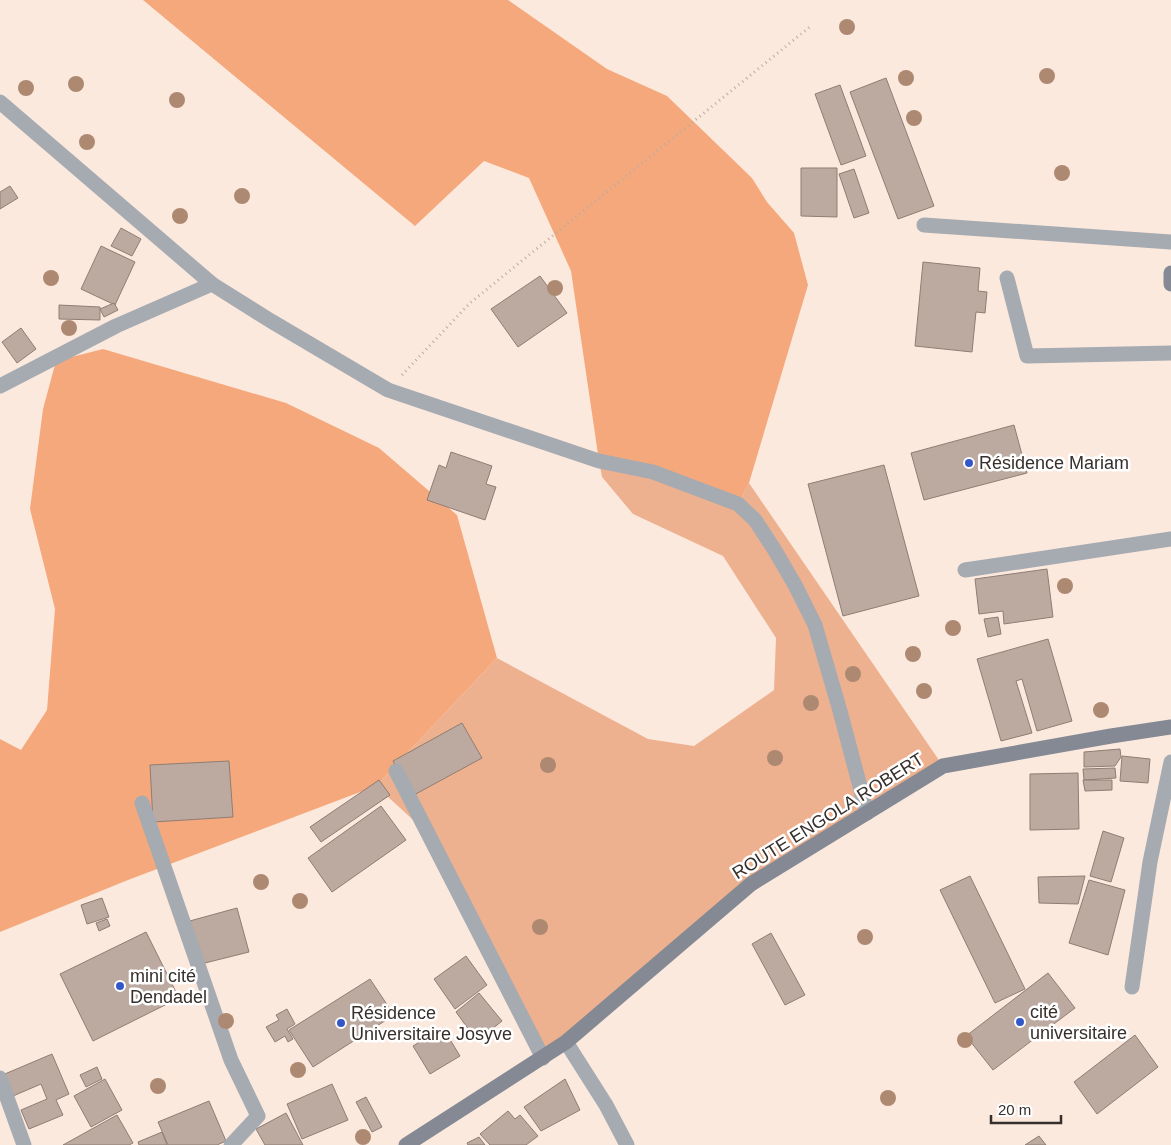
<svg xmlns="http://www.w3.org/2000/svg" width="1171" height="1145" font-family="Arial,sans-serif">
	<rect width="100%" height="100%" fill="#fce9de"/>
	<polygon fill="#eeb18f" points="599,461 738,504 749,483 943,766 751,884 544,1053 434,839 376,786 497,658 648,739 694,746 774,690 776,638 723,556 633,514 602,477"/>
	<g fill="#f5a87b">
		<polygon points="143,0 508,0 607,69 667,96 752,178 767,202 794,233 808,285 749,483 738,504 599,461 571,271 529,178 484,161 415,226"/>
		<polygon points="103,349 286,403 379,448 457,515 497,658 376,786 128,880 0,932 0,739 21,750 47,710 55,609 30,509 43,409 56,361"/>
	</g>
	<g fill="#bcaaa0" stroke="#8f7d74">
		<polygon points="886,78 934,206 898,219 850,92"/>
		<polygon points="840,85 866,156 841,165 815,94"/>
		<polygon points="801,168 837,168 837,217 801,216"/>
		<polygon points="854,169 869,213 854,218 839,174"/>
		<polygon points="10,186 18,198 0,209 0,192"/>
		<polygon points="121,228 141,239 132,256 111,246"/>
		<polygon points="101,246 135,262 115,305 81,289"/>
		<polygon points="923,262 980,268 978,291 987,292 985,313 976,312 972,352 915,346"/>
		<polygon points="540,276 567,313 518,347 491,309"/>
		<polygon points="114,303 118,310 104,317 100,309"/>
		<polygon points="59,305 100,307 100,320 59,319"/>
		<polygon points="21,328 36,349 17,363 2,342"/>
		<polygon points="1014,425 1027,473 924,500 911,453"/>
		<polygon points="451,452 492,466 486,484 496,487 485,520 427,500 439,465 446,468"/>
		<polygon points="884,465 919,596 843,616 808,484"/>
		<polygon points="1047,569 1053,617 1004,624 1003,611 979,614 975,579"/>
		<polygon points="998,617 1001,634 988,637 984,619"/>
		<polygon points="1048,639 1072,721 1037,731 1022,679 1016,681 1032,733 1001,741 977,659"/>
		<polygon points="462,723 482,758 412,796 393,761"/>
		<polygon points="1120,749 1121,757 1115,766 1084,767 1084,752"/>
		<polygon points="1122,756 1150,759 1148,783 1120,781"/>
		<polygon points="229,761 233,817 153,822 150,765"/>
		<polygon points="1115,768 1116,778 1084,780 1083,769"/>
		<polygon points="1078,773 1079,829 1030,830 1030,774"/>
		<polygon points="379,780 390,795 321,842 310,827"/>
		<polygon points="1083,780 1112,780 1112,790 1085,791"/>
		<polygon points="381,806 406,840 332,892 308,858"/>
		<polygon points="1103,831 1124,838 1111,882 1090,876"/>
		<polygon points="970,876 1025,989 995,1003 940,890"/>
		<polygon points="1085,876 1078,904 1039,903 1038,877"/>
		<polygon points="1089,880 1125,890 1108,955 1069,943"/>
		<polygon points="102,898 109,917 87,924 81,905"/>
		<polygon points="237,908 249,952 197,965 186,922"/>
		<polygon points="107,919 110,926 99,931 96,923"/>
		<polygon points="146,932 179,998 93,1041 60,974"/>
		<polygon points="771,933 805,995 785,1005 752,944"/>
		<polygon points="466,956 487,985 455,1009 434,979"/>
		<polygon points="1048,973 1075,1008 993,1070 966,1036"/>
		<polygon points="370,979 394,1015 313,1067 289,1030"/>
		<polygon points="479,993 502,1021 477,1041 456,1012"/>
		<polygon points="287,1009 295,1024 287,1029 293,1039 288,1042 285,1036 275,1042 266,1027 279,1020 276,1015"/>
		<polygon points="443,1028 460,1056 430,1074 413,1046"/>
		<polygon points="1135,1035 1158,1067 1097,1114 1074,1082"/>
		<polygon points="52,1054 69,1094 56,1100 63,1115 29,1129 21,1110 47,1099 41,1084 6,1099 0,1076"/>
		<polygon points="97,1067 102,1079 86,1087 80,1075"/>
		<polygon points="105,1079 122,1110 91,1127 74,1096"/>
		<polygon points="565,1079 580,1110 541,1131 524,1107"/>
		<polygon points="332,1084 348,1120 302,1139 287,1104"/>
		<polygon points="366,1097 382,1127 372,1132 356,1102"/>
		<polygon points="209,1101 226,1141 217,1145 168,1145 158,1122"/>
		<polygon points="508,1111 515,1119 520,1115 538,1136 526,1145 490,1145 480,1134"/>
		<polygon points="286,1113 303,1145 265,1145 256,1129"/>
		<polygon points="117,1115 133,1143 129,1145 63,1145"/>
		<polygon points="162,1132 167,1145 139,1145 138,1142"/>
		<polygon points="1039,1136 1046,1145 1025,1145"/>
		<polygon points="479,1137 485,1145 468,1145 467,1143"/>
	</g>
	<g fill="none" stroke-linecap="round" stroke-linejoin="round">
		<polyline stroke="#bbaca3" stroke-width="3" stroke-dasharray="1 4" stroke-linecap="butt" points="402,375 470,303 811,26"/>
		<g stroke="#a6aab1" stroke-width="15">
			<polyline points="0,102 212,284 271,321 388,390 599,461 653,472 738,504 755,520 774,549 795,585 815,625 840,711 867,813"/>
			<polyline points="924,225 1171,242"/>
			<polyline points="1007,278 1027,356 1171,353"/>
			<polyline points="0,386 116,326 212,284"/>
			<polyline points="965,570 1171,539"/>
			<polyline points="396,771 543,1058"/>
			<polyline points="142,803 231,1060 258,1116 231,1145"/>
			<polyline points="1132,987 1150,862 1171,762"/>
			<polyline points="566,1042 606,1105 627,1145"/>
			<polyline points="0,1078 24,1145"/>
		</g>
		<g stroke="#848994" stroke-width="15">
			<polyline points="1171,273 1171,284"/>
			<polyline points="406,1145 566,1042 751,884 943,766 1111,736 1171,727"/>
		</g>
	</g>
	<g fill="#ad8972">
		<circle cx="847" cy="27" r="8"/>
		<circle cx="1047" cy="76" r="8"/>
		<circle cx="906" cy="78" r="8"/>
		<circle cx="76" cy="84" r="8"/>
		<circle cx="26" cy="88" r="8"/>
		<circle cx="177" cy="100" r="8"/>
		<circle cx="914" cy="118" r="8"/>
		<circle cx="87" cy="142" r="8"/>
		<circle cx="1062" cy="173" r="8"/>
		<circle cx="242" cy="196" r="8"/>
		<circle cx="180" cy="216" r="8"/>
		<circle cx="51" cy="278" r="8"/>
		<circle cx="555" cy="288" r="8"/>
		<circle cx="69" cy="328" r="8"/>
		<circle cx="1065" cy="586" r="8"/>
		<circle cx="953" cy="628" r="8"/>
		<circle cx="913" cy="654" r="8"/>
		<circle cx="853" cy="674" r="8"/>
		<circle cx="924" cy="691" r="8"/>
		<circle cx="811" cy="703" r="8"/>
		<circle cx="1101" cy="710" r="8"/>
		<circle cx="775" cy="758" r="8"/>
		<circle cx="548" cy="765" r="8"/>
		<circle cx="261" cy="882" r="8"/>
		<circle cx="300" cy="901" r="8"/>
		<circle cx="540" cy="927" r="8"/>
		<circle cx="865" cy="937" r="8"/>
		<circle cx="226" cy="1021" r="8"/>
		<circle cx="965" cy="1040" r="8"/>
		<circle cx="298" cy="1070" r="8"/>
		<circle cx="158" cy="1086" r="8"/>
		<circle cx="888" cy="1098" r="8"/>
		<circle cx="363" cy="1137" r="8"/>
	</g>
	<g fill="#3357c8" stroke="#fff" stroke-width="2">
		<circle cx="969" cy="463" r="5"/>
		<circle cx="120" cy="986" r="5"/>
		<circle cx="1020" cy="1022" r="5"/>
		<circle cx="341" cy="1023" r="5"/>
	</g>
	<g text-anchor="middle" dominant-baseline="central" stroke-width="5" stroke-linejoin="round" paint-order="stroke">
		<g font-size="18" fill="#362f2b" stroke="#fff" text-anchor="start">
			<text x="979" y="463">Résidence Mariam</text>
			<text x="130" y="976">mini cité<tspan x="130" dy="21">Dendadel</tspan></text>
			<text x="1030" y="1012">cité<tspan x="1030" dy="21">universitaire</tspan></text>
			<text x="351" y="1013">Résidence<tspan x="351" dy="21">Universitaire Josyve</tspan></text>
		</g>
		<g font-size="18" fill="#362f2b" stroke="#fff">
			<text transform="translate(828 816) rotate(-32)">ROUTE ENGOLA ROBERT</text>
		</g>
	</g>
	<path d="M991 1115v8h70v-8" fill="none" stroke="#362f2b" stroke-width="2.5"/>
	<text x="998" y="1115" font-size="15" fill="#362f2b" stroke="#ffffff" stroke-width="4" paint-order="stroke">20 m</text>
</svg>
